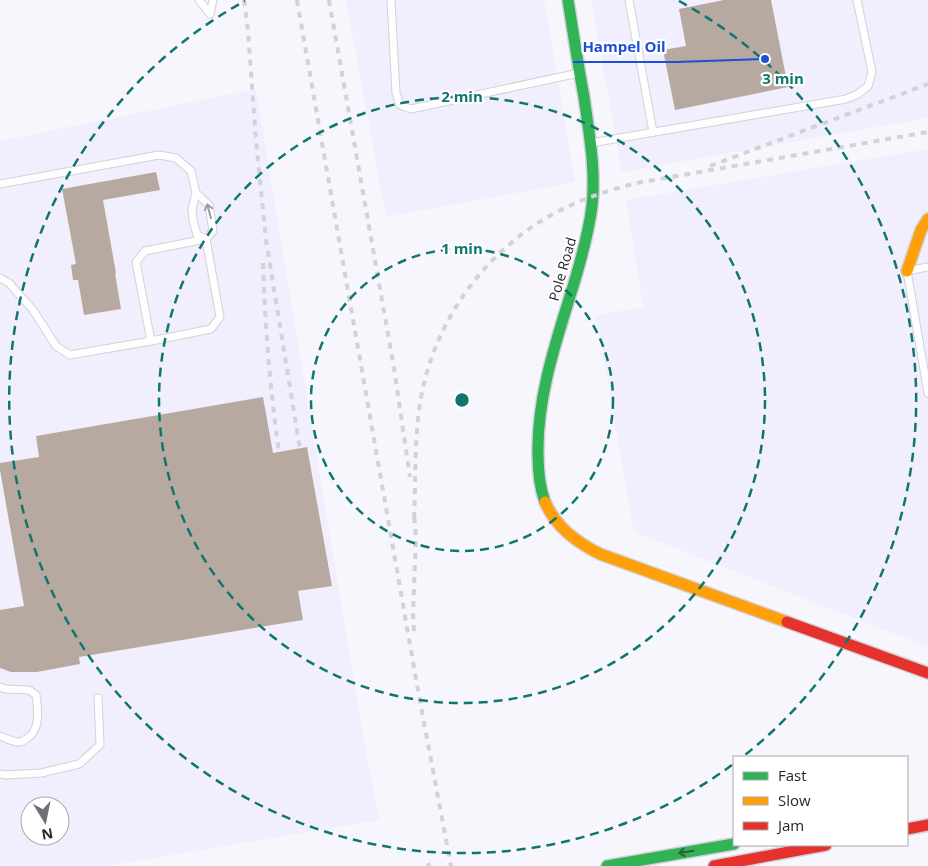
<svg xmlns="http://www.w3.org/2000/svg" width="928" height="866" font-family="'Open Sans',sans-serif">
	<rect width="100%" height="100%" fill="#f7f6fc"/>
	<g fill="#f1eefd" fill-rule="evenodd">
		<polygon points="346,0 544,0 575,182 386,217"/>
		<polygon points="591,0 928,0 928,118 622,172"/>
		<path d="M 256,89 L 361,723 L 379,820 L 107,866 L 0,866 L 0,141 ZM 30,806 L 60,806 L 60,836 L 30,836 Z"/>
		<polygon points="928,149 928,647 634,532 596,315 643,307 626,200"/>
	</g>
	<g fill="#b7a99f">
		<polygon points="724,0 771,0 788,87 675,110 663,50 686,46 679,9"/>
		<polygon points="156,172 160,190 103,200 116,273 115,273 121,309 84,315 78,280 73,280 71,265 76,264 62,189"/>
		<polygon points="263,397 273,453 307,447 332,586 298,591 303,620 79,657 80,664 37,672 11,672 0,668 0,610 24,606 0,470 0,463 39,457 36,436"/>
	</g>
	<g fill="none" stroke-linecap="round" stroke-linejoin="round">
		<g stroke="#d3d1d9" stroke-width="9">
			<g id="lane">
				<polyline points="199,0 210,14 213,0"/>
				<polyline points="391,0 396,93 400,105 411,109 579,73"/>
				<polyline points="629,0 653,132"/>
				<polyline points="591,143 846,99 858,94 868,86 872,72 857,0"/>
				<polyline points="0,184 159,155 176,158 191,171 196,193 209,205 213,231 206,239 197,235 193,220 192,209 196,193"/>
				<polygon points="206,239 220,317 211,329 151,341 136,262 145,251"/>
				<polyline points="928,267 907,271 928,393"/>
				<polyline points="0,278 9,283 33,310 56,346 70,355 151,341"/>
				<path d="M 0,687 L 5,689 L 29,690 L 36,695 C 38,709 41,731 26,739 C 23,741 22,742 19,742 C 12,742 6,738 0,736"/>
				<polyline points="0,774 6,775 41,773 79,764 100,745 98,698"/>
			</g>
		</g>
		<g stroke="#d3d1d9" stroke-width="14">
			<g id="fast">
				<path d="M 545,502 C 539,486 538,470 538,453 C 537,394 558,336 575,280 C 582,256 589,231 592,206 C 596,170 589,133 584,97 C 578,65 573,32 568,0"/>
				<polyline points="607,866 734,844"/>
			</g>
		</g>
		<g stroke="#d3d1d9" stroke-width="14">
			<g id="slow">
				<polyline points="907,271 921,230 928,219"/>
				<path d="M 545,502 C 556,527 576,542 600,554 L 787,622"/>
			</g>
		</g>
		<g stroke="#d3d1d9" stroke-width="14">
			<g id="jam">
				<polyline points="787,622 928,673"/>
				<polyline points="907,829 928,825"/>
				<polyline points="714,866 826,845"/>
			</g>
		</g>
		<use href="#lane" stroke="#fefeff" stroke-width="7"/>
		<use href="#fast" stroke="#30b455" stroke-width="11"/>
		<use href="#slow" stroke="#ff9f0a" stroke-width="11"/>
		<use href="#jam" stroke="#e5322d" stroke-width="11"/>
		<g stroke="#d3d2d5" stroke-width="4" stroke-dasharray="6 6" stroke-linecap="butt">
			<polyline points="244,0 248,30 256,141 266,240 300,449"/>
			<polyline points="297,0 419,696 451,866"/>
			<polyline points="329,0 394,368 410,477"/>
			<polyline points="710,166 928,84"/>
			<path d="M 263,263 C 265,326 270,389 279,452"/>
			<path d="M 414,518 C 416,480 414,442 420,404 C 432,324 484,251 555,213 C 581,199 609,190 637,183 L 928,132"/>
			<polyline points="414,631 413,613 416,538 414,511"/>
			<polyline points="428,863 429,866"/>
		</g>
	</g>
	<defs><path id="oneway-shaft" d="M-6 0H5M1.5-3L5.5 0L1.5 3" fill="none" stroke-width="1.6" stroke-linecap="round" stroke-linejoin="round" transform="scale(1.25)"/></defs>
	<use stroke="#9e9ca1" href="#oneway-shaft" transform="translate(209 211) rotate(-105)"/>
	<use stroke="#2b5e3e" href="#oneway-shaft" transform="translate(686 852) rotate(170)"/>
	<g fill="none" stroke="#0f766e" stroke-width="2.5" stroke-dasharray="9 6">
		<circle cx="462" cy="400" r="151"/>
		<circle cx="462" cy="400" r="303"/>
		<path d="M732 765A454 454 0 1 1 245 1M679 1A454 454 0 0 1 745 755"/>
	</g>
	<g text-anchor="middle" dominant-baseline="central" stroke-width="4.5" stroke-linejoin="round" paint-order="stroke">
		<g font-size="14" fill="#28252f" stroke="#fff">
			<text transform="translate(562 269) rotate(-74)">Pole Road</text>
		</g>
	</g>
	<circle cx="462" cy="400" r="8" fill="#0f766e" stroke="#fff" stroke-width="2.5"/>
	<g font-size="15" text-anchor="middle" font-weight="bold" fill="#0f766e" stroke="#fff" stroke-width="4.5" stroke-linejoin="round" paint-order="stroke">
		<text x="783" y="84">3 min</text>
		<text x="462" y="102">2 min</text>
		<text x="462" y="254">1 min</text>
	</g>
	<path fill="none" stroke="#1d4ed8" stroke-width="2" d="M765 59L676 62H573"/>
	<circle fill="#1d4ed8" stroke="#fff" stroke-width="2" cx="765" cy="59" r="5"/>
	<g font-size="15" text-anchor="middle" font-weight="bold" fill="#1d4ed8" stroke="#fff" stroke-width="4.5" stroke-linejoin="round" paint-order="stroke">
		<text x="624" y="52">Hampel Oil</text>
	</g>
	<rect x="733" y="756" width="175" height="90" fill="#ffffff" stroke="#a9a8ac"/>
	<rect x="743" y="772" width="25" height="8" fill="#30b455" stroke="#a9a8ac"/>
	<text x="778" y="781" font-size="15" fill="#28252f">Fast</text>
	<rect x="743" y="797" width="25" height="8" fill="#ff9f0a" stroke="#a9a8ac"/>
	<text x="778" y="806" font-size="15" fill="#28252f">Slow</text>
	<rect x="743" y="822" width="25" height="8" fill="#e5322d" stroke="#a9a8ac"/>
	<text x="778" y="831" font-size="15" fill="#28252f">Jam</text>
	<g transform="translate(45 821) rotate(170)"><circle r="24" fill="#ffffff" stroke="#a9a8ac"/>
	<path d="M0-4L9 19L0 12L-9 19Z" fill="#706e77"/>
	<text y="-8" font-size="14" font-weight="bold" text-anchor="middle" fill="#28252f">N</text>
	</g>
</svg>
